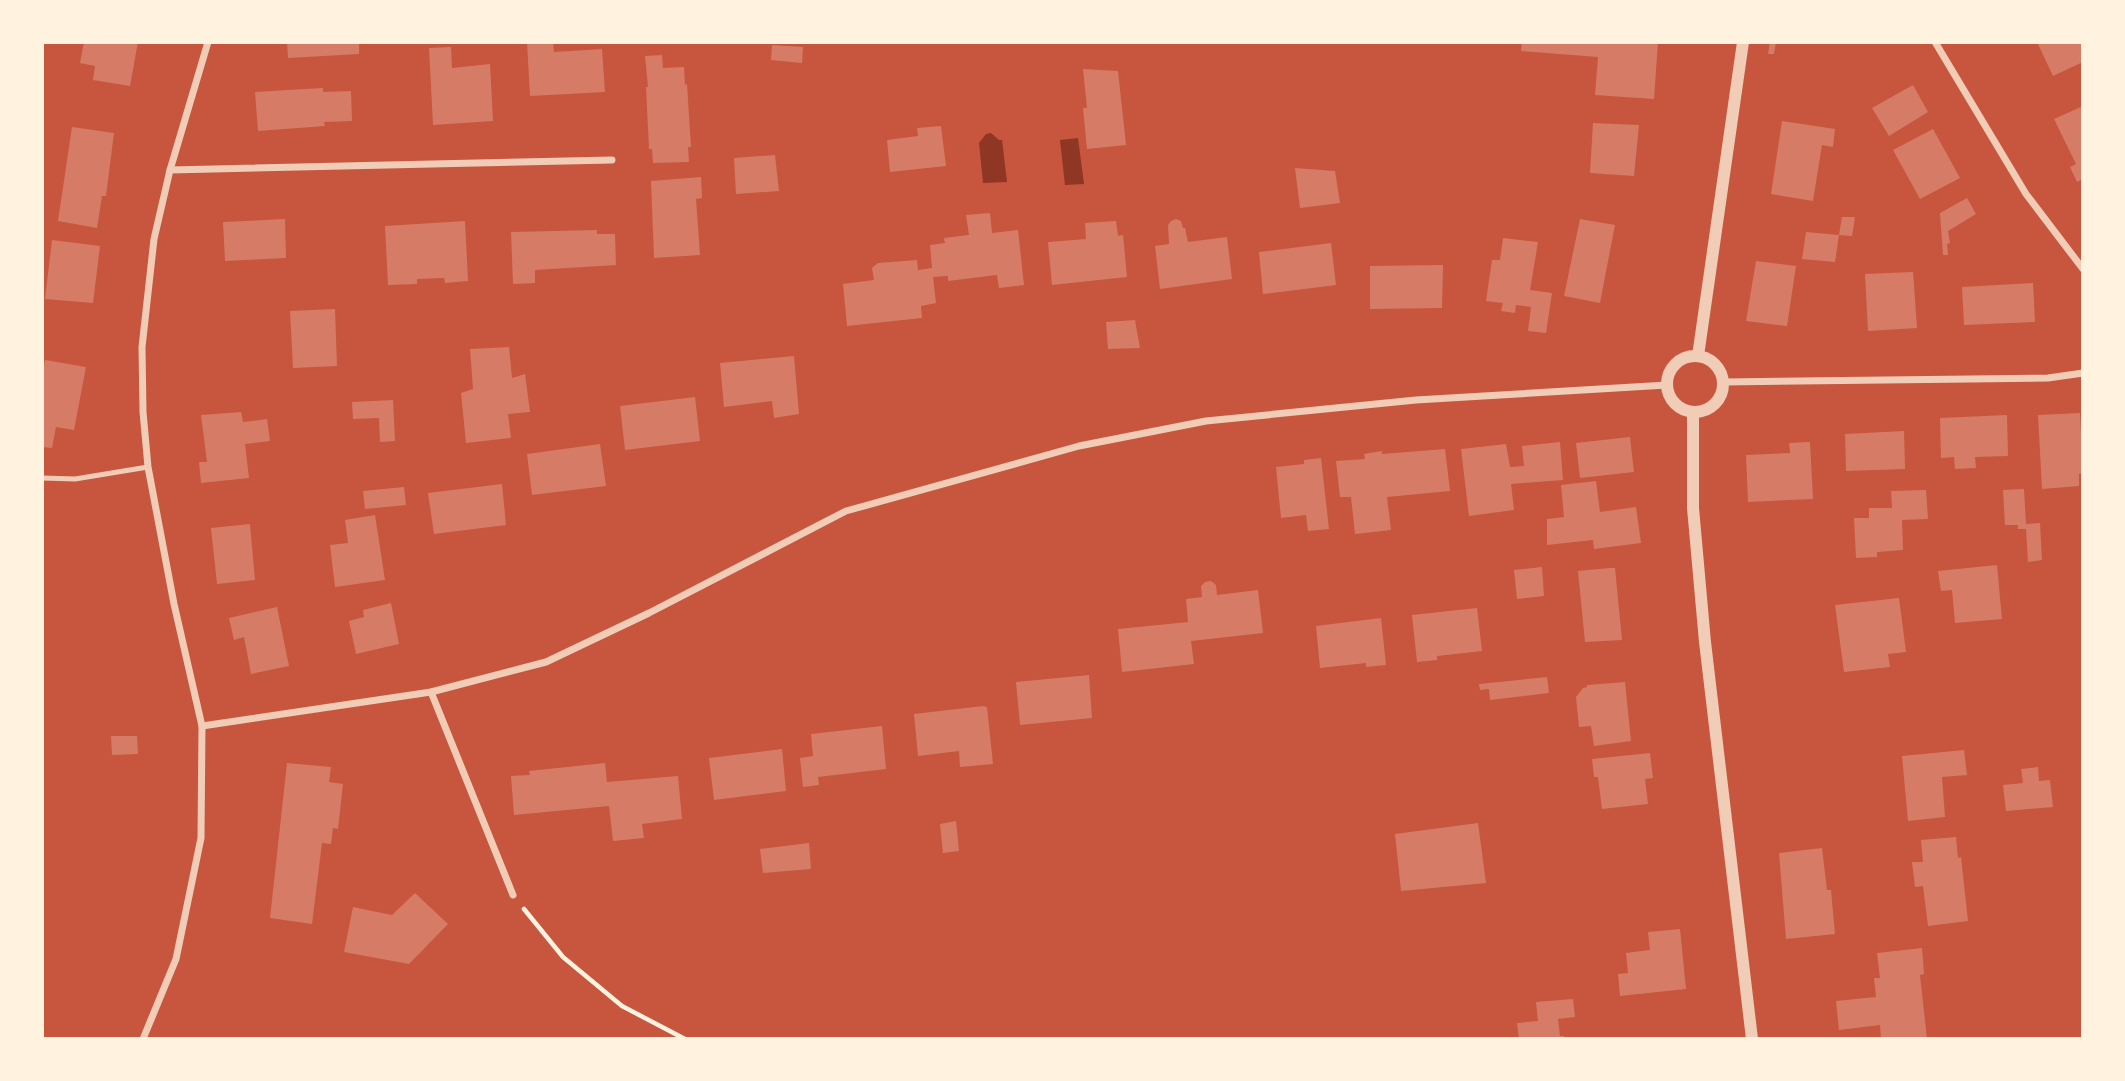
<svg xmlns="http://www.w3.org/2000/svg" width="2125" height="1081" font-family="Lato,sans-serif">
	<rect width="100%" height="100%" fill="#c8553d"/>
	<g fill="#8f3625">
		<polygon points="991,133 999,140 1002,140 1007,182 983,183 979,143 986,134"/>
		<polygon points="1078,138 1084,184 1065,185 1060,140"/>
	</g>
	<g fill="#d67c66">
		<polygon points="84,42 138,42 130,86 93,80 95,66 80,63"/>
		<polygon points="287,42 359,42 359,54 288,58"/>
		<polygon points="527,42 553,42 554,52 602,49 605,92 530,96"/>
		<polygon points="1522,42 1658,42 1654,99 1595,95 1598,57 1521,51"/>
		<polygon points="1770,42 1776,42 1774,54 1768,54"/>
		<polygon points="2037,42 2083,42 2083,62 2053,76"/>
		<polygon points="772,45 803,47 802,63 771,60"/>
		<polygon points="451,47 452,68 490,64 493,121 433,125 429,48"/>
		<polygon points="662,55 663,68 684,67 685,85 687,84 691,147 688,147 689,162 653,163 652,149 649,149 646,87 648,87 645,56"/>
		<polygon points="1083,69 1118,71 1126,145 1087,149 1083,108 1087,108"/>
		<polygon points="1913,85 1928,112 1889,136 1872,108"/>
		<polygon points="323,88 323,92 351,91 352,121 324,122 325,126 258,131 255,92"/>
		<polygon points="2083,106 2083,179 2077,182 2070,167 2076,164 2054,119"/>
		<polygon points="1782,121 1835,129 1833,147 1822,145 1813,201 1771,194"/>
		<polygon points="1593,123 1639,125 1634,176 1590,173"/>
		<polygon points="941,126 946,166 890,172 887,140 918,136 917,128"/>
		<polygon points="72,127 114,133 106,196 102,196 97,228 58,221"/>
		<polygon points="1933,129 1960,178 1920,199 1893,150"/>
		<polygon points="775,155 779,191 736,194 734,158"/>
		<polygon points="1295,168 1335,171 1340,203 1300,208"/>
		<polygon points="701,177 702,198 696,199 700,255 654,258 651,181"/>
		<polygon points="1967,198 1976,214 1948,231 1950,243 1947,244 1948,255 1943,255 1940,213"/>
		<polygon points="990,213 992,233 1018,230 1024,285 999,288 997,275 948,281 948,276 933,277 936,303 921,306 922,318 847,326 843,284 874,280 872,268 878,263 917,260 918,270 932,268 930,245 945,243 944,238 969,235 966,215"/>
		<polygon points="1842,217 1855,217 1852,236 1839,235"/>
		<polygon points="285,219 286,258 225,261 223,222"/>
		<polygon points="1176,219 1181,221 1183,228 1185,228 1188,242 1227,237 1232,279 1160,289 1155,246 1169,244 1168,225 1171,221"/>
		<polygon points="1580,219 1615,225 1600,303 1564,296"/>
		<polygon points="465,221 468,281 445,283 444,278 417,279 417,284 388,285 385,226"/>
		<polygon points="1116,221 1118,236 1123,235 1127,277 1052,285 1048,242 1086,239 1085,223"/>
		<polygon points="597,230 597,234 615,234 616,265 535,270 535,283 513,284 511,232"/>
		<polygon points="1806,232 1839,235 1835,262 1802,259"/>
		<polygon points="1503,238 1538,242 1530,290 1552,293 1546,333 1528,331 1531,307 1516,305 1515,313 1501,311 1503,303 1486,301 1492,260 1500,260"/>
		<polygon points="52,240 100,246 93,303 45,299"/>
		<polygon points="1331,243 1336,285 1263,294 1259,252"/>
		<polygon points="1756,261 1796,266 1787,326 1746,321"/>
		<polygon points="1443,265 1442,308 1370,309 1370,266"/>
		<polygon points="1913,272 1917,328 1868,331 1865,274"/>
		<polygon points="2033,283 2035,322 1964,325 1962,287"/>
		<polygon points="335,309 337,366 293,368 290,311"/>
		<polygon points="1135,320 1140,348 1108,349 1106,322"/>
		<polygon points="509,347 512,378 525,374 530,412 508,414 511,438 466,443 461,393 473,389 470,349"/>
		<polygon points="794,356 799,414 774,418 772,401 724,407 720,363"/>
		<polygon points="45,360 86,367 74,430 56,427 52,448 42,447 42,376"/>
		<polygon points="695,397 700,441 625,450 620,406"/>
		<polygon points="393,400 395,441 380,442 379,418 353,419 352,402"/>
		<polygon points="241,412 243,422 267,419 270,441 245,444 249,478 201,483 199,462 207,462 201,415"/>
		<polygon points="2080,413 2083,473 2079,474 2079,486 2042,489 2038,415"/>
		<polygon points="2007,415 2008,456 1975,457 1976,468 1955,469 1954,457 1941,458 1940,418"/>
		<polygon points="1904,431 1905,469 1846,471 1845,434"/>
		<polygon points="1630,437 1634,472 1580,478 1576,443"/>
		<polygon points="1560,442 1563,480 1511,484 1514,510 1469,516 1461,449 1506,444 1510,467 1524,466 1522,446"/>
		<polygon points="1810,442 1813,499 1748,502 1746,455 1790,453 1789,443"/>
		<polygon points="600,444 606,486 532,495 527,454"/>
		<polygon points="1445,449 1450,491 1387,497 1391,530 1355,534 1351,497 1340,497 1336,461 1365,459 1364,454 1382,451 1382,454"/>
		<polygon points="1321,458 1329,529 1308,531 1306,515 1281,518 1276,467 1304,464 1304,460"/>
		<polygon points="1596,481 1600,512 1636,507 1641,543 1594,549 1593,540 1547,545 1547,519 1564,517 1561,485"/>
		<polygon points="502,484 506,525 434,534 428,493"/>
		<polygon points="404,487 406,505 365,509 363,491"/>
		<polygon points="2024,489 2026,524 2040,523 2042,560 2028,562 2026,529 2018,529 2018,525 2005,525 2003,490"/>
		<polygon points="1926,490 1928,519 1902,520 1903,550 1877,552 1877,557 1856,558 1854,518 1869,518 1869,508 1892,508 1891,491"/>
		<polygon points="375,515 385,580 335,587 330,545 348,543 345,520"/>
		<polygon points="250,524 255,580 217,584 211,528"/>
		<polygon points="1997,565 2002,619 1955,623 1952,590 1941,591 1938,571"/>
		<polygon points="1542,567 1544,596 1517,599 1514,570"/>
		<polygon points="1610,568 1615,568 1622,640 1585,642 1578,571"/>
		<polygon points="1211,581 1216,585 1217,595 1258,590 1263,633 1191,641 1194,664 1122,672 1118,629 1188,622 1186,599 1202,597 1201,586 1205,582"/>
		<polygon points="1899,598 1906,652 1888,654 1890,667 1844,672 1835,605"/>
		<polygon points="391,603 399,644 356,654 349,621 364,617 363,610"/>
		<polygon points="277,607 289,666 251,674 244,637 234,640 229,618"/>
		<polygon points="1477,608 1482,651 1437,656 1437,660 1417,662 1412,615"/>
		<polygon points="1381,618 1386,665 1366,667 1366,663 1320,668 1316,626"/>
		<polygon points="1089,675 1092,718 1020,725 1016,682"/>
		<polygon points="1547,677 1549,693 1490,700 1489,689 1480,690 1479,684"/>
		<polygon points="1625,682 1631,741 1594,746 1591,726 1579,727 1576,697 1583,688 1587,687 1587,685"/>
		<polygon points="983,706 987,707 993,764 960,767 959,751 918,756 914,714"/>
		<polygon points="882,726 886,769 818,777 819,785 803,787 800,758 813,756 811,734"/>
		<polygon points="111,736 137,736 138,754 112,755"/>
		<polygon points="782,749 786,791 714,800 709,758"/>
		<polygon points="1964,750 1967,775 1942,777 1945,817 1908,821 1902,756"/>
		<polygon points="1650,753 1653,778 1645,779 1648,804 1602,809 1598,777 1594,777 1592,759"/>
		<polygon points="287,763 331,767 329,782 343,784 338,829 333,828 331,844 322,843 312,924 270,918"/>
		<polygon points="605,763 607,782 678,776 682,819 642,824 644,838 613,841 609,806 514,815 511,776 530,775 529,771"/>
		<polygon points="2038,767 2039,781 2050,780 2053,807 2006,811 2003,785 2023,783 2021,769"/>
		<polygon points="956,821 959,851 943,853 940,824"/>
		<polygon points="1478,823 1486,883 1401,891 1395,834"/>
		<polygon points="1956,837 1958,858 1961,857 1968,921 1928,926 1923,886 1915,887 1912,862 1923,862 1921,840"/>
		<polygon points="809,843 811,869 763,873 760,849"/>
		<polygon points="1822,848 1827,890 1831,890 1835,934 1786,939 1779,853"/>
		<polygon points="415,893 448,924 409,964 344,952 353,907 392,915"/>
		<polygon points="1680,929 1686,989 1620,996 1618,974 1628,973 1626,953 1650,950 1648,932"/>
		<polygon points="1922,948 1924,974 1920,975 1927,1039 1881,1039 1880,1025 1839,1030 1836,1001 1876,997 1874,978 1880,978 1877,953"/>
		<polygon points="1573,999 1575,1017 1558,1019 1560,1036 1564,1036 1565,1039 1519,1039 1517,1023 1538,1021 1536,1002"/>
	</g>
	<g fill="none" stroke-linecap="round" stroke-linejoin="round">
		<polyline stroke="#fff3e0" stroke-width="4.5" points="524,909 563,957 622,1006 685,1039"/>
		<polyline stroke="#f1ccb7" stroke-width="5" points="42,478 75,479 148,467"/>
		<g stroke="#f1ccb7" stroke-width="7">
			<polyline points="1935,42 2026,194 2083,269"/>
			<polyline points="170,170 612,160"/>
			<polyline points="1724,382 2048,378 2083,373"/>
			<polyline points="431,692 513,895"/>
			<polyline points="202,726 431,692 546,662 649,613 846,511 1079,446 1206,421 1416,400 1667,385"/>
			<polyline points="143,1039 176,959 201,838 202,726 174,604 148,467 143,412 142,347 154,239 170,170 208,42"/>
		</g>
		<g stroke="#f1ccb7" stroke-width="12">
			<circle cx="1695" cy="384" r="28"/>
			<polyline points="1698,356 1743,42"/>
			<polyline points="1693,413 1693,508 1705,642 1752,1039"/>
		</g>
	</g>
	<rect width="2125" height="1081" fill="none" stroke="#fff3e0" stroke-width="88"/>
</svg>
